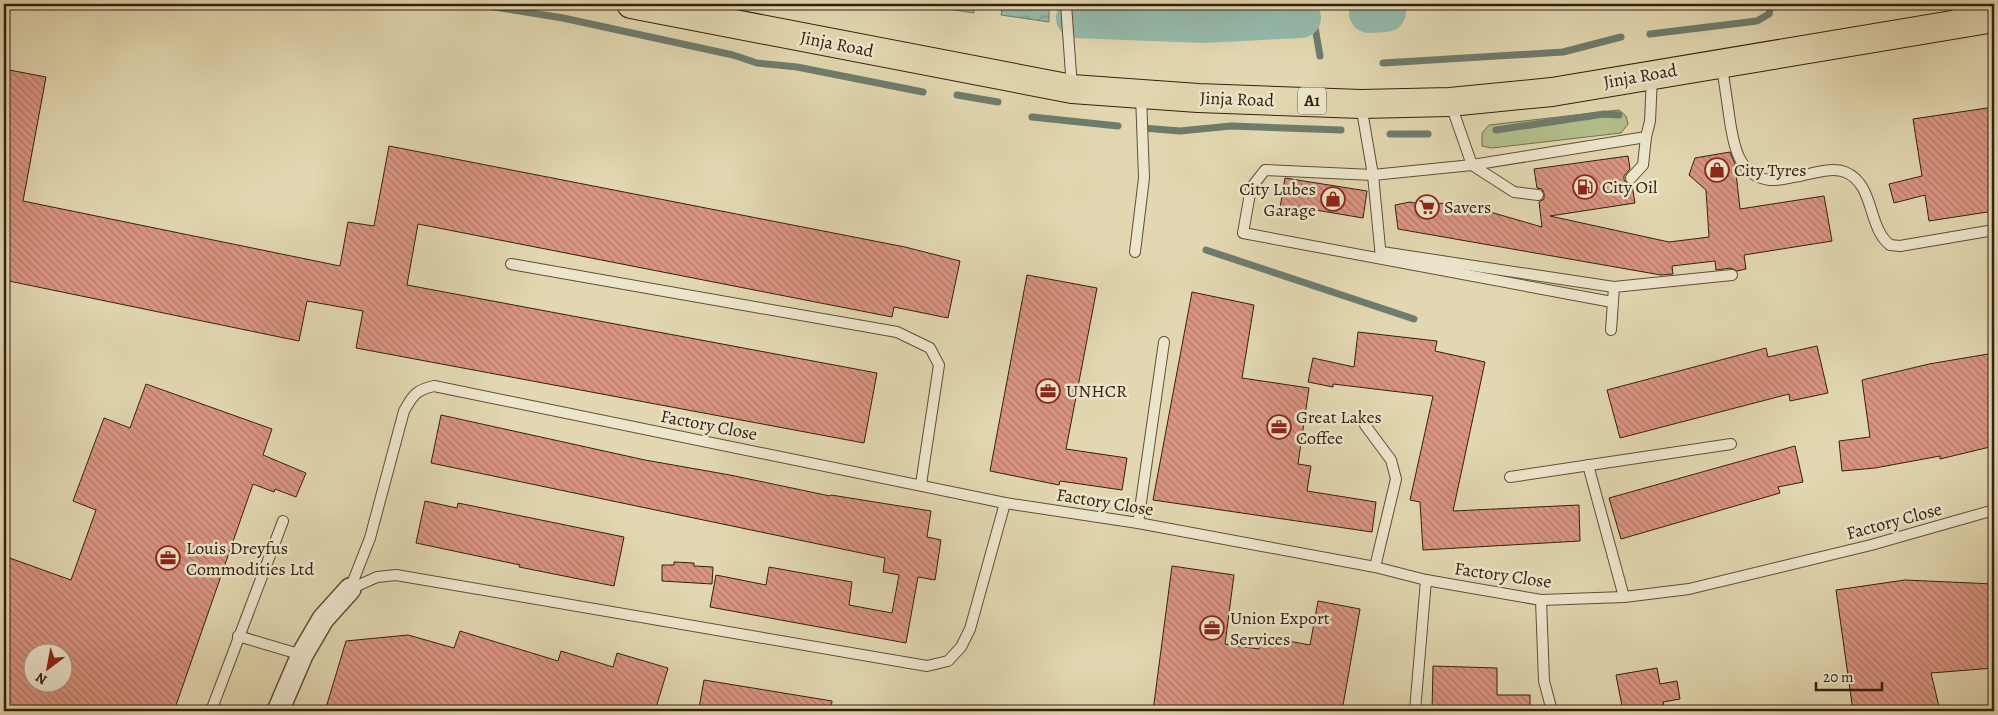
<svg xmlns="http://www.w3.org/2000/svg" width="1998" height="715" font-family="Alegreya,serif">
	<defs>
		<pattern id="water-waves" width="16" height="10" patternUnits="userSpaceOnUse" patternTransform="scale(1.25)"><rect width="16" height="10" fill="#95baab"/><path d="M0 5q4-4 8 0t8 0" fill="none" stroke="#7a978a"/></pattern>
		<pattern id="building-back-hatch" width="6" height="6" patternUnits="userSpaceOnUse" patternTransform="scale(1.25)"><rect width="6" height="6" fill="#da9582"/><path d="M-1 5l2 2M0 0l6 6M5-1l2 2" fill="none" stroke="#b27969"/></pattern>
	</defs>
	<rect width="100%" height="100%" fill="#e2d7b0"/>
	<filter id="stains"><feTurbulence type="fractalNoise" baseFrequency=".004" numOctaves="4"/><feColorMatrix values="0 0 0 0 .2 0 0 0 0 .09 0 0 0 0 .02 0 0 0 .5 -.17"/></filter>
	<radialGradient id="worn" r=".72"><stop offset=".6" stop-color="#630" stop-opacity="0"/><stop offset="1" stop-color="#630" stop-opacity=".3"/></radialGradient>
	<polygon fill="#b3be8b" stroke="#746f4d" points="1619,110 1626,116 1628,124 1621,133 1492,148 1482,146 1482,133 1489,125"/>
	<g fill="url(#water-waves)" stroke="#6e7c6d">
		<polygon points="928,4 974,4 974,13 942,8"/>
		<polygon points="1003,4 1049,8 1049,22 1001,15"/>
		<polygon points="1188,11 1188,27 1077,25 1078,12"/>
		<polygon points="1301,13 1300,25 1209,27 1209,16"/>
	</g>
	<g fill="none" stroke-linecap="round" stroke-linejoin="round">
		<polygon stroke="#646d5d" stroke-width="1" points="1149,16 1181,16 1183,20 1180,22 1148,21 1146,19"/>
		<g stroke="#6e7c6d" stroke-width="7">
			<polyline points="475,4 563,18 733,55 757,63 797,67 923,92"/>
			<polyline points="1314,4 1313,16 1320,56"/>
			<polyline points="1650,34 1757,21 1769,14 1771,4"/>
			<polyline points="1383,63 1563,52 1621,37"/>
			<polyline points="957,95 998,102"/>
			<polyline points="1032,117 1118,126"/>
			<polyline points="1143,128 1180,131 1231,126 1341,130"/>
			<polyline points="1496,130 1604,114 1619,115"/>
			<polyline points="1390,134 1428,134"/>
			<polyline points="1206,250 1414,319"/>
		</g>
		<g stroke="#95baab" stroke-width="40">
			<polyline points="1369,13 1386,12"/>
			<polyline points="1076,18 1203,23 1301,18"/>
		</g>
	</g>
	<g fill="url(#building-back-hatch)" stroke="#34200f" fill-rule="evenodd">
		<polygon points="4,69 46,77 23,201 340,266 348,222 374,226 389,146 905,247 960,261 948,318 894,307 892,317 418,224 407,285 877,373 864,443 356,348 363,311 307,301 299,341 4,280"/>
		<polygon points="1994,107 1994,211 1929,221 1925,195 1894,203 1889,184 1922,176 1913,119"/>
		<polygon points="1730,152 1735,164 1740,209 1824,196 1832,241 1744,255 1746,269 1737,271 1731,268 1716,270 1715,261 1672,266 1673,274 1661,275 1398,229 1395,205 1410,202 1419,204 1451,203 1466,205 1542,227 1539,202 1544,199 1544,193 1542,189 1537,188 1534,169 1628,156 1630,169 1624,176 1624,180 1627,183 1632,185 1635,203 1550,216 1669,242 1709,237 1706,190 1689,175 1695,158"/>
		<polygon points="1285,178 1367,191 1363,218 1298,207 1296,217 1279,214"/>
		<polygon points="1027,275 1097,288 1066,449 1127,458 1122,490 1060,481 1059,485 990,471"/>
		<polygon points="1192,292 1254,305 1242,378 1309,388 1298,464 1311,466 1307,491 1376,502 1372,532 1153,500"/>
		<polygon points="1358,332 1437,341 1435,351 1485,362 1453,511 1579,505 1580,541 1423,550 1420,502 1410,500 1433,396 1333,384 1333,387 1308,382 1313,358 1354,367"/>
		<polygon points="1817,346 1828,393 1790,401 1789,394 1620,438 1607,390 1766,348 1768,357"/>
		<polygon points="1994,353 1994,446 1940,459 1940,456 1875,468 1842,471 1839,441 1870,437 1862,380 1929,364"/>
		<path d="M 146,384 L 272,429 L 263,455 L 306,473 L 296,497 L 275,489 L 274,492 L 253,484 L 174,711 L 4,711 L 4,556 L 71,580 L 96,510 L 73,501 L 104,418 L 130,428 ZM 32,652 L 62,652 L 62,682 L 32,682 Z"/>
		<polygon points="441,415 645,460 730,475 830,496 831,495 931,511 927,537 941,540 935,580 918,577 906,643 710,607 716,575 766,585 769,567 852,582 849,605 892,613 899,575 883,572 885,558 431,463"/>
		<polygon points="1795,446 1803,482 1778,487 1780,493 1621,539 1609,498"/>
		<polygon points="425,501 457,508 458,503 624,537 614,586 519,567 520,565 416,543"/>
		<polygon points="674,562 694,563 694,566 713,567 712,584 662,581 662,565 674,565"/>
		<polygon points="1172,566 1234,575 1225,644 1259,649 1261,636 1310,645 1318,601 1360,609 1342,711 1153,711"/>
		<polygon points="1905,580 1994,584 1994,668 1931,673 1940,711 1853,711 1836,590"/>
		<polygon points="460,631 558,661 561,651 613,667 617,653 668,668 655,711 325,711 346,641 408,635 454,648"/>
		<polygon points="1433,666 1497,668 1497,695 1530,695 1530,711 1432,711"/>
		<polygon points="1657,668 1660,684 1677,681 1680,699 1663,702 1665,711 1623,711 1616,675"/>
		<polygon points="704,680 832,701 831,711 721,711 699,708"/>
	</g>
	<g fill="none" stroke-linecap="round" stroke-linejoin="round">
		<g stroke="#604e37" stroke-width="12">
			<g id="service">
				<polyline points="1066,4 1072,88"/>
				<polyline points="1956,4 1961,22"/>
				<path d="M 1722,66 C 1724,82 1727,99 1729,115 C 1733,142 1737,176 1770,180 C 1779,181 1791,177 1800,176 C 1814,173 1832,167 1845,172 C 1875,184 1867,227 1890,245 L 1900,246 L 1994,230"/>
				<polyline points="1450,102 1472,165 1646,137 1650,121 1652,77"/>
				<polyline points="1361,105 1373,175 1265,170 1251,188 1243,233 1612,302"/>
				<polyline points="1631,178 1643,165 1646,137"/>
				<polyline points="1135,252 1144,178 1141,95"/>
				<polyline points="1382,252 1614,287"/>
				<polyline points="1381,258 1373,175 1472,165 1514,192 1538,195"/>
				<polyline points="511,264 897,332 930,348 939,365 921,484"/>
				<polyline points="1611,330 1614,287 1732,275"/>
				<polyline points="1365,425 1391,460 1396,479 1375,567"/>
				<polyline points="1588,465 1624,597"/>
				<polyline points="1510,477 1731,444"/>
				<polyline points="1138,523 1164,342"/>
				<path d="M 350,589 L 370,538 L 404,411 C 413,395 416,390 434,386 L 1005,503 L 1138,523 L 1375,567 L 1426,580 L 1541,600 L 1624,597 L 1689,589 L 1871,545 L 1994,510"/>
				<polyline points="350,589 377,577 396,575 927,666 948,661 961,647 970,629 1005,503"/>
				<polyline points="1541,600 1544,681 1552,711"/>
				<polyline points="238,636 302,655"/>
				<polyline points="211,711 283,521"/>
				<polyline points="1415,711 1426,580"/>
			</g>
		</g>
		<g stroke="#604e37" stroke-width="24">
			<polyline id="minor" points="278,711 302,655 323,619 350,589"/>
		</g>
		<g stroke="#34200f" stroke-width="30">
			<polyline id="trunk" points="631,4 1072,89 1198,98 1361,104 1450,102 1552,92 1994,18"/>
		</g>
		<use href="#service" stroke="#ece5cc" stroke-width="10"/>
		<use href="#minor" stroke="#ece5cc" stroke-width="21"/>
		<use href="#trunk" stroke="#e2d7b0" stroke-width="28"/>
	</g>
	<defs>
		<g id="shop-ring" transform="scale(1.25)"><circle r="9.5" fill="#ece5cc" stroke="#8f2418" stroke-width="1.5"/><path d="M-5-2.5h2.3a2.7 3.5 0 0 1 5.4 0H5L5.5 6h-11ZM-1.5-2.5h3a1.5 2.3 0 0 0-3 0Z" fill="#8f2418"/></g>
		<g id="fuel-ring" transform="scale(1.25)"><circle r="9.5" fill="#ece5cc" stroke="#8f2418" stroke-width="1.5"/><path d="M-5.5-6h7V0h2V4h1.3V-2.5L3-4.5l.8-.8L6-3V5H2.5V1h-1V6h-7ZM-4.2-4.7v3.2H.2V-4.7Z" fill="#8f2418"/></g>
		<g id="supermarket-ring" transform="scale(1.25)"><circle r="9.5" fill="#ece5cc" stroke="#8f2418" stroke-width="1.5"/><path d="M-6-5.5h2.5l.6 2H6L4.5 2H-2.5L-4.4-4H-6ZM-1.5 3.2a1.3 1.3 0 1 0 .1 0ZM3 3.2a1.3 1.3 0 1 0 .1 0Z" fill="#8f2418"/></g>
		<g id="office-ring" transform="scale(1.25)"><circle r="9.5" fill="#ece5cc" stroke="#8f2418" stroke-width="1.5"/><path d="M-6-3h4V-5.5h4V-3h4V5H-6ZM-1-4.5V-3h2v-1.5ZM-6 0V1H6V0Z" fill="#8f2418"/></g>
	</defs>
	<g fill-rule="evenodd">
		<use href="#shop-ring" x="1717" y="170"/>
		<use href="#fuel-ring" x="1585" y="187"/>
		<use href="#shop-ring" x="1333" y="199"/>
		<use href="#supermarket-ring" x="1427" y="207"/>
		<use href="#office-ring" x="1048" y="391"/>
		<use href="#office-ring" x="1279" y="427"/>
		<use href="#office-ring" x="168" y="558"/>
		<use href="#office-ring" x="1212" y="628"/>
	</g>
	<g text-anchor="middle" dominant-baseline="central" stroke-width="5" stroke-linejoin="round" paint-order="stroke">
		<rect fill="#ece5cc" stroke="#6b5b48" stroke-width="1" x="1298" y="87.5" width="28" height="27" rx="4"/>
		<g font-size="16" font-weight="bold" fill="#34200f">
			<text x="1312" y="101">A1</text>
		</g>
		<g font-size="18" fill="#34200f" stroke="#ece5cc">
			<text transform="translate(837 44) rotate(11)">Jinja Road</text>
			<text transform="translate(1640 76) rotate(-10)">Jinja Road</text>
			<text transform="translate(1237 99) rotate(2)">Jinja Road</text>
			<text transform="translate(709 425) rotate(11)">Factory Close</text>
			<text transform="translate(1105 502) rotate(9)">Factory Close</text>
			<text transform="translate(1894 521) rotate(-15)">Factory Close</text>
			<text transform="translate(1503 575) rotate(8)">Factory Close</text>
		</g>
		<g font-size="18" fill="#34200f" stroke="#ece5cc" text-anchor="start">
			<text x="1734" y="170">City Tyres</text>
			<text x="1602" y="187">City Oil</text>
			<text x="1316" y="189" text-anchor="end">City Lubes<tspan x="1316" dy="21">Garage</tspan></text>
			<text x="1444" y="207">Savers</text>
			<text x="1066" y="391">UNHCR</text>
			<text x="1296" y="417">Great Lakes<tspan x="1296" dy="21">Coffee</tspan></text>
			<text x="186" y="548">Louis Dreyfus<tspan x="186" dy="21">Commodities Ltd</tspan></text>
			<text x="1230" y="618">Union Export<tspan x="1230" dy="21">Services</tspan></text>
		</g>
	</g>
	<rect width="1998" height="715" fill="none" stroke="#e2d7b0" stroke-width="20"/>
	<rect x="5" y="5" width="1988" height="705" fill="none" stroke="#34200f" stroke-width="2.5"/>
	<rect x="10" y="10" width="1978" height="695" fill="none" stroke="#34200f"/>
	<g transform="translate(48 668) rotate(212)"><circle r="24" fill="#ece5cc" stroke="#a29680"/>
	<path d="M0-4L9 19L0 12L-9 19Z" fill="#8f2418"/>
	<text y="-8" font-size="14" font-weight="bold" text-anchor="middle" fill="#34200f">N</text>
	</g>
	<path d="M1816 682v8h66v-8" fill="none" stroke="#34200f" stroke-width="2.5"/>
	<text x="1823" y="682" font-size="15" fill="#34200f" stroke="#ece5cc" stroke-width="4" paint-order="stroke">20 m</text>
	<rect width="100%" height="100%" filter="url(#stains)"/>
	<rect width="100%" height="100%" fill="url(#worn)"/>
</svg>
